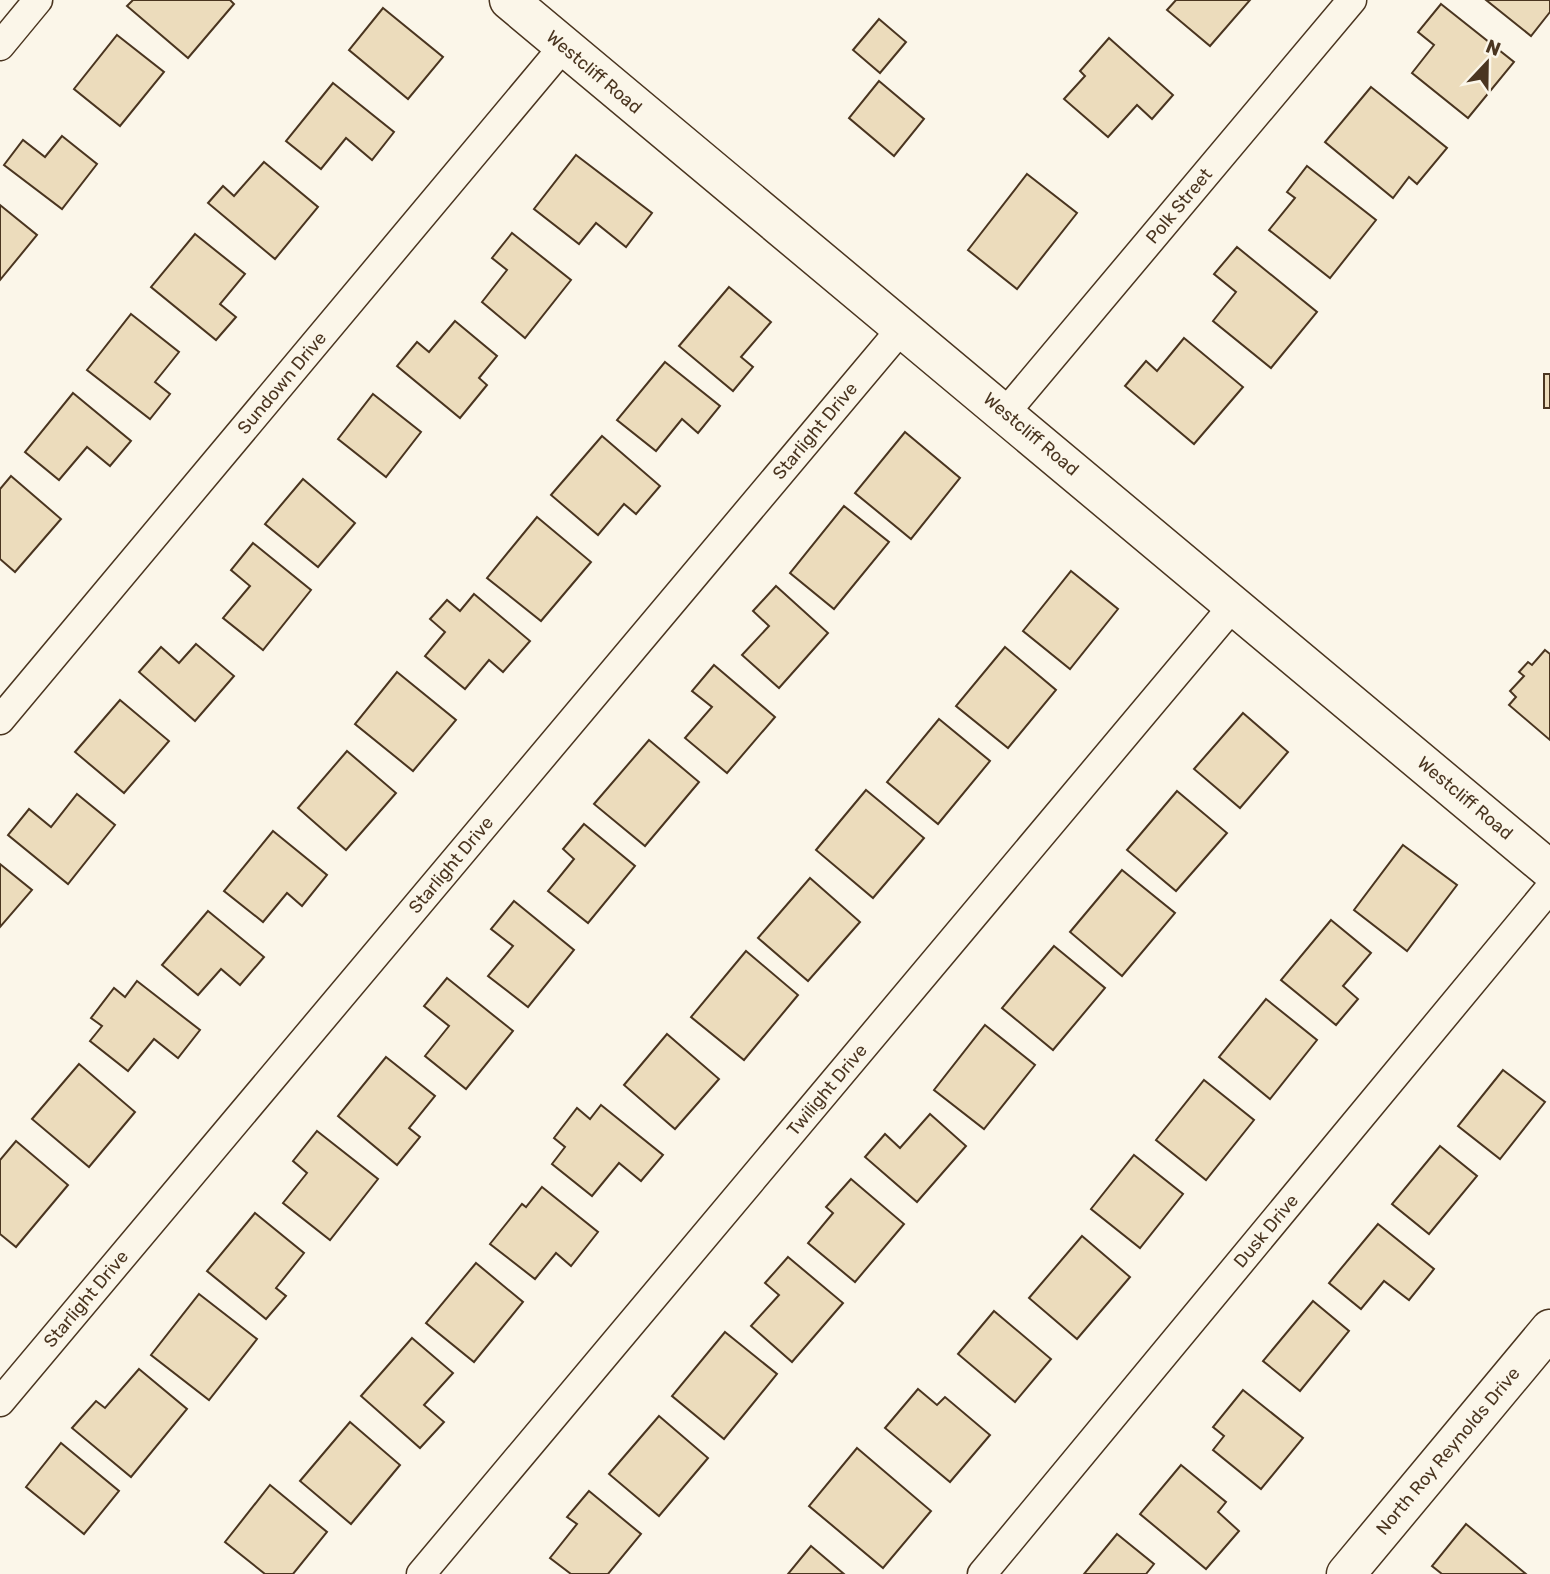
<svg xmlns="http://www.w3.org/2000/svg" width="1550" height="1574" font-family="Rubik,sans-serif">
	<rect width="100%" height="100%" fill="#fbf6e9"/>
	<g fill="#ecdcbc" stroke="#4a3520" stroke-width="2">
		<polygon points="133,0 230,0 234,4 188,58 127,6"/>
		<polygon points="1176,0 1250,0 1210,46 1167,10"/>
		<polygon points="1486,0 1550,0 1550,12 1531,36"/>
		<polygon points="1441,4 1514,62 1468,118 1412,73 1434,45 1418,32"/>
		<polygon points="383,8 443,57 408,99 349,50"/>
		<polygon points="879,19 906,42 880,73 853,50"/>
		<polygon points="117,35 164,72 120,126 74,89"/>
		<polygon points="1109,38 1173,95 1152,119 1137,105 1108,137 1064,99 1085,76 1080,71"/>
		<polygon points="879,81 924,119 894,156 849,118"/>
		<polygon points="333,83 394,132 372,160 346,138 321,169 286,141"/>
		<polygon points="1371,87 1447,148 1417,184 1409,177 1393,198 1325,142"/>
		<polygon points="62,136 97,164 62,209 4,165 23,140 45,157"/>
		<polygon points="576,155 652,213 626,247 596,223 579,244 534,209"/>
		<polygon points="264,162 318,207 275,259 208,203 223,186 234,196"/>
		<polygon points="1307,166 1376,220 1330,278 1269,230 1295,198 1287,192"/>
		<polygon points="1027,174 1077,213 1017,289 968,250"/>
		<polygon points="0,205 37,235 0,280"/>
		<polygon points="512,233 571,280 525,338 482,302 507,270 492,258"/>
		<polygon points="195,234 245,274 220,304 236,317 216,340 151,287"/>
		<polygon points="1237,247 1317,312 1271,368 1213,321 1236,292 1214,274"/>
		<polygon points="729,287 771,322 741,357 753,367 733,391 679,346"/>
		<polygon points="131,314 179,352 155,382 170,394 150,419 87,370"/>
		<polygon points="455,321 497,356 479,378 487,385 460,418 397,366 417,342 429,352"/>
		<polygon points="1184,338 1243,387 1194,444 1125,386 1146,361 1157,371"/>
		<polygon points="665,362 720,406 698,433 682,419 656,451 617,420"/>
		<rect x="1544" y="374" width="6" height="34"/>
		<polygon points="73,393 131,441 110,466 87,447 59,480 25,452"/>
		<polygon points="373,394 421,432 386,477 338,439"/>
		<polygon points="905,432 960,478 911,539 855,493"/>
		<polygon points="602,436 660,486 636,514 624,504 598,535 551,495"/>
		<polygon points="11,476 61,519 15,572 0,559 0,489"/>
		<polygon points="303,479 355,523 318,567 265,524"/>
		<polygon points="844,506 889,542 834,609 790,573"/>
		<polygon points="537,517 591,562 541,621 487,578"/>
		<polygon points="253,543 311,590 263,650 223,618 250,586 231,570"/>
		<polygon points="1071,571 1118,609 1070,669 1023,631"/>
		<polygon points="776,586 828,633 779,688 742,655 769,626 753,611"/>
		<polygon points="474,594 530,641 503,672 489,660 465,689 425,656 445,632 430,619 447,600 460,611"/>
		<polygon points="196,644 234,676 195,721 139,672 161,647 179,663"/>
		<polygon points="1005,647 1056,690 1008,748 956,706"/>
		<polygon points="1545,650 1550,654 1550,740 1509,705 1516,697 1510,691 1524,676 1519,672 1528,662 1532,665"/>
		<polygon points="714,665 775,717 727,773 685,738 712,707 692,691"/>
		<polygon points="397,672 456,720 413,771 355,724"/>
		<polygon points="120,700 169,741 124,793 75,752"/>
		<polygon points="1243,713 1288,752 1240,808 1194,769"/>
		<polygon points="939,719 990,761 938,824 887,782"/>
		<polygon points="649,740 699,782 645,846 594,804"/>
		<polygon points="347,751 396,793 346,850 298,808"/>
		<polygon points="866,790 924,838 873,898 816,850"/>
		<polygon points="1177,791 1227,833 1176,891 1127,850"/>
		<polygon points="77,794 115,825 68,884 8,835 29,809 51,827"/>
		<polygon points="584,824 635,866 588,923 548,891 574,859 563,849"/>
		<polygon points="273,831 327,875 302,906 287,893 263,922 224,891"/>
		<polygon points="1403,845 1457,885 1407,951 1354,910"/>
		<polygon points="0,864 32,890 0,927"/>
		<polygon points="1122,870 1175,913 1122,976 1070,932"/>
		<polygon points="810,878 860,922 808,981 758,938"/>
		<polygon points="514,901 574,950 528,1007 488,976 513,946 491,929"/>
		<polygon points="208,911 264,957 240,985 221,969 198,995 162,965"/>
		<polygon points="1331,920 1371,953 1343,986 1358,999 1336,1025 1281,980"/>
		<polygon points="1054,946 1105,988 1053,1050 1002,1008"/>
		<polygon points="746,951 798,995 744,1060 691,1017"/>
		<polygon points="447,978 513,1031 466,1089 425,1056 449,1026 424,1006"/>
		<polygon points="137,981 200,1030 178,1058 154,1039 128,1071 90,1041 102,1026 91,1018 114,988 125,997"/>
		<polygon points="1266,999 1317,1040 1270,1099 1219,1057"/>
		<polygon points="985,1025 1035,1065 984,1129 934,1090"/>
		<polygon points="667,1034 719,1079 675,1129 624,1085"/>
		<polygon points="386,1057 435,1096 409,1128 420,1137 397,1165 338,1116"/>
		<polygon points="79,1064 135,1112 89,1167 32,1119"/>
		<polygon points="1503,1070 1545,1102 1500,1159 1458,1126"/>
		<polygon points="1204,1080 1254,1120 1206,1180 1156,1140"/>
		<polygon points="601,1105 663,1155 641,1181 619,1163 592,1196 552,1164 565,1147 554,1138 577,1108 590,1119"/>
		<polygon points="930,1114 966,1146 917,1202 865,1157 885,1134 900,1148"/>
		<polygon points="317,1131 378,1179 330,1240 283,1203 307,1173 293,1161"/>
		<polygon points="16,1141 68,1185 16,1247 0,1234 0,1160"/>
		<polygon points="1440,1146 1477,1176 1429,1234 1392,1204"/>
		<polygon points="1134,1155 1183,1194 1140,1248 1091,1209"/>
		<polygon points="851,1179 904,1224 855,1282 808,1243 833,1213 826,1207"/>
		<polygon points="542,1187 598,1232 571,1266 556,1253 535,1279 490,1244 522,1204 526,1207"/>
		<polygon points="255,1213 304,1253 276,1288 286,1296 266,1319 207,1271"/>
		<polygon points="1378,1224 1434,1269 1409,1300 1384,1281 1361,1309 1329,1283"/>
		<polygon points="1082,1236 1130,1277 1077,1339 1029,1298"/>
		<polygon points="788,1257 843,1303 792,1362 751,1326 779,1295 765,1283"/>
		<polygon points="476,1263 523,1302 474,1362 426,1323"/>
		<polygon points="199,1294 257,1339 209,1400 151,1355"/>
		<polygon points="1313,1301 1349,1331 1300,1391 1263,1361"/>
		<polygon points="994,1311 1051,1359 1015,1402 958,1354"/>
		<polygon points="725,1332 777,1374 724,1439 672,1396"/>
		<polygon points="412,1338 453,1373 424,1405 444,1422 420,1448 361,1396"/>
		<polygon points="139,1369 187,1409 131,1477 72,1428 96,1401 105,1408"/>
		<polygon points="918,1389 937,1405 945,1397 990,1435 950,1482 885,1428"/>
		<polygon points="1243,1390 1303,1438 1261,1489 1213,1450 1224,1436 1213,1427"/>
		<polygon points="659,1416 708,1458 659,1516 609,1474"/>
		<polygon points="350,1422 400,1465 351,1524 300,1481"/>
		<polygon points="61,1443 119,1491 84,1534 26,1487"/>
		<polygon points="857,1448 931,1511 883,1568 809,1506"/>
		<polygon points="1181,1465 1226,1502 1218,1512 1239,1531 1206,1569 1140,1514"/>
		<polygon points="270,1485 327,1532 293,1574 265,1574 225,1542"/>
		<polygon points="589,1491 641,1534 608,1574 571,1574 550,1558 577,1524 567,1517"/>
		<polygon points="1466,1524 1526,1574 1442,1574 1432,1566"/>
		<polygon points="1117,1534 1154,1564 1146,1574 1084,1574"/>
		<polygon points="811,1546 844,1574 788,1574"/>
	</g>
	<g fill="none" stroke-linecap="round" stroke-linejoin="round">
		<g stroke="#4a3520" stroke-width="31">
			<g id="street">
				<polyline points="0,46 38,0"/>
				<polyline points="1006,412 1352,0"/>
				<polyline points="0,720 563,47"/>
				<polyline points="0,1402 902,328"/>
				<polyline points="421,1574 1233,606"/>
				<polyline points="982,1574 1550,888"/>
			</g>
		</g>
		<g stroke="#4a3520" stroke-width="41">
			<g id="secondary">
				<polyline points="509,0 1550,870"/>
				<polyline points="1346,1574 1550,1329"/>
			</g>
		</g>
		<use href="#street" stroke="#fbf6e9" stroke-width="28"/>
		<use href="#secondary" stroke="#fbf6e9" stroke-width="38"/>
	</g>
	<g text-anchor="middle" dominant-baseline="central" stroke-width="5" stroke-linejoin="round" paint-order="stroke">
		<g font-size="18" fill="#4a3520" stroke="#fbf6e9">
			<text transform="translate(594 72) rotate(40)">Westcliff Road</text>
			<text transform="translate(1179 206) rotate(-50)">Polk Street</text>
			<text transform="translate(282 383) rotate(-50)">Sundown Drive</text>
			<text transform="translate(815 431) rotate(-50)">Starlight Drive</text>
			<text transform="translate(1031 434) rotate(40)">Westcliff Road</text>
			<text transform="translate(1465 798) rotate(40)">Westcliff Road</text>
			<text transform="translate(451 865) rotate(-50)">Starlight Drive</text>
			<text transform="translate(827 1090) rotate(-50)">Twilight Drive</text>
			<text transform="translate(1266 1231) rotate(-50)">Dusk Drive</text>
			<text transform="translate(86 1299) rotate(-50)">Starlight Drive</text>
			<text transform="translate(1448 1451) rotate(-50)">North Roy Reynolds Drive</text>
		</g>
	</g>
	<g transform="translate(1487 63) rotate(22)" stroke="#fbf6e9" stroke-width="5" paint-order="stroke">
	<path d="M0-5L12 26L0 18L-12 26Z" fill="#4a3520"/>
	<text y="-10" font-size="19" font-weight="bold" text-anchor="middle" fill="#4a3520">N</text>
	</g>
</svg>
